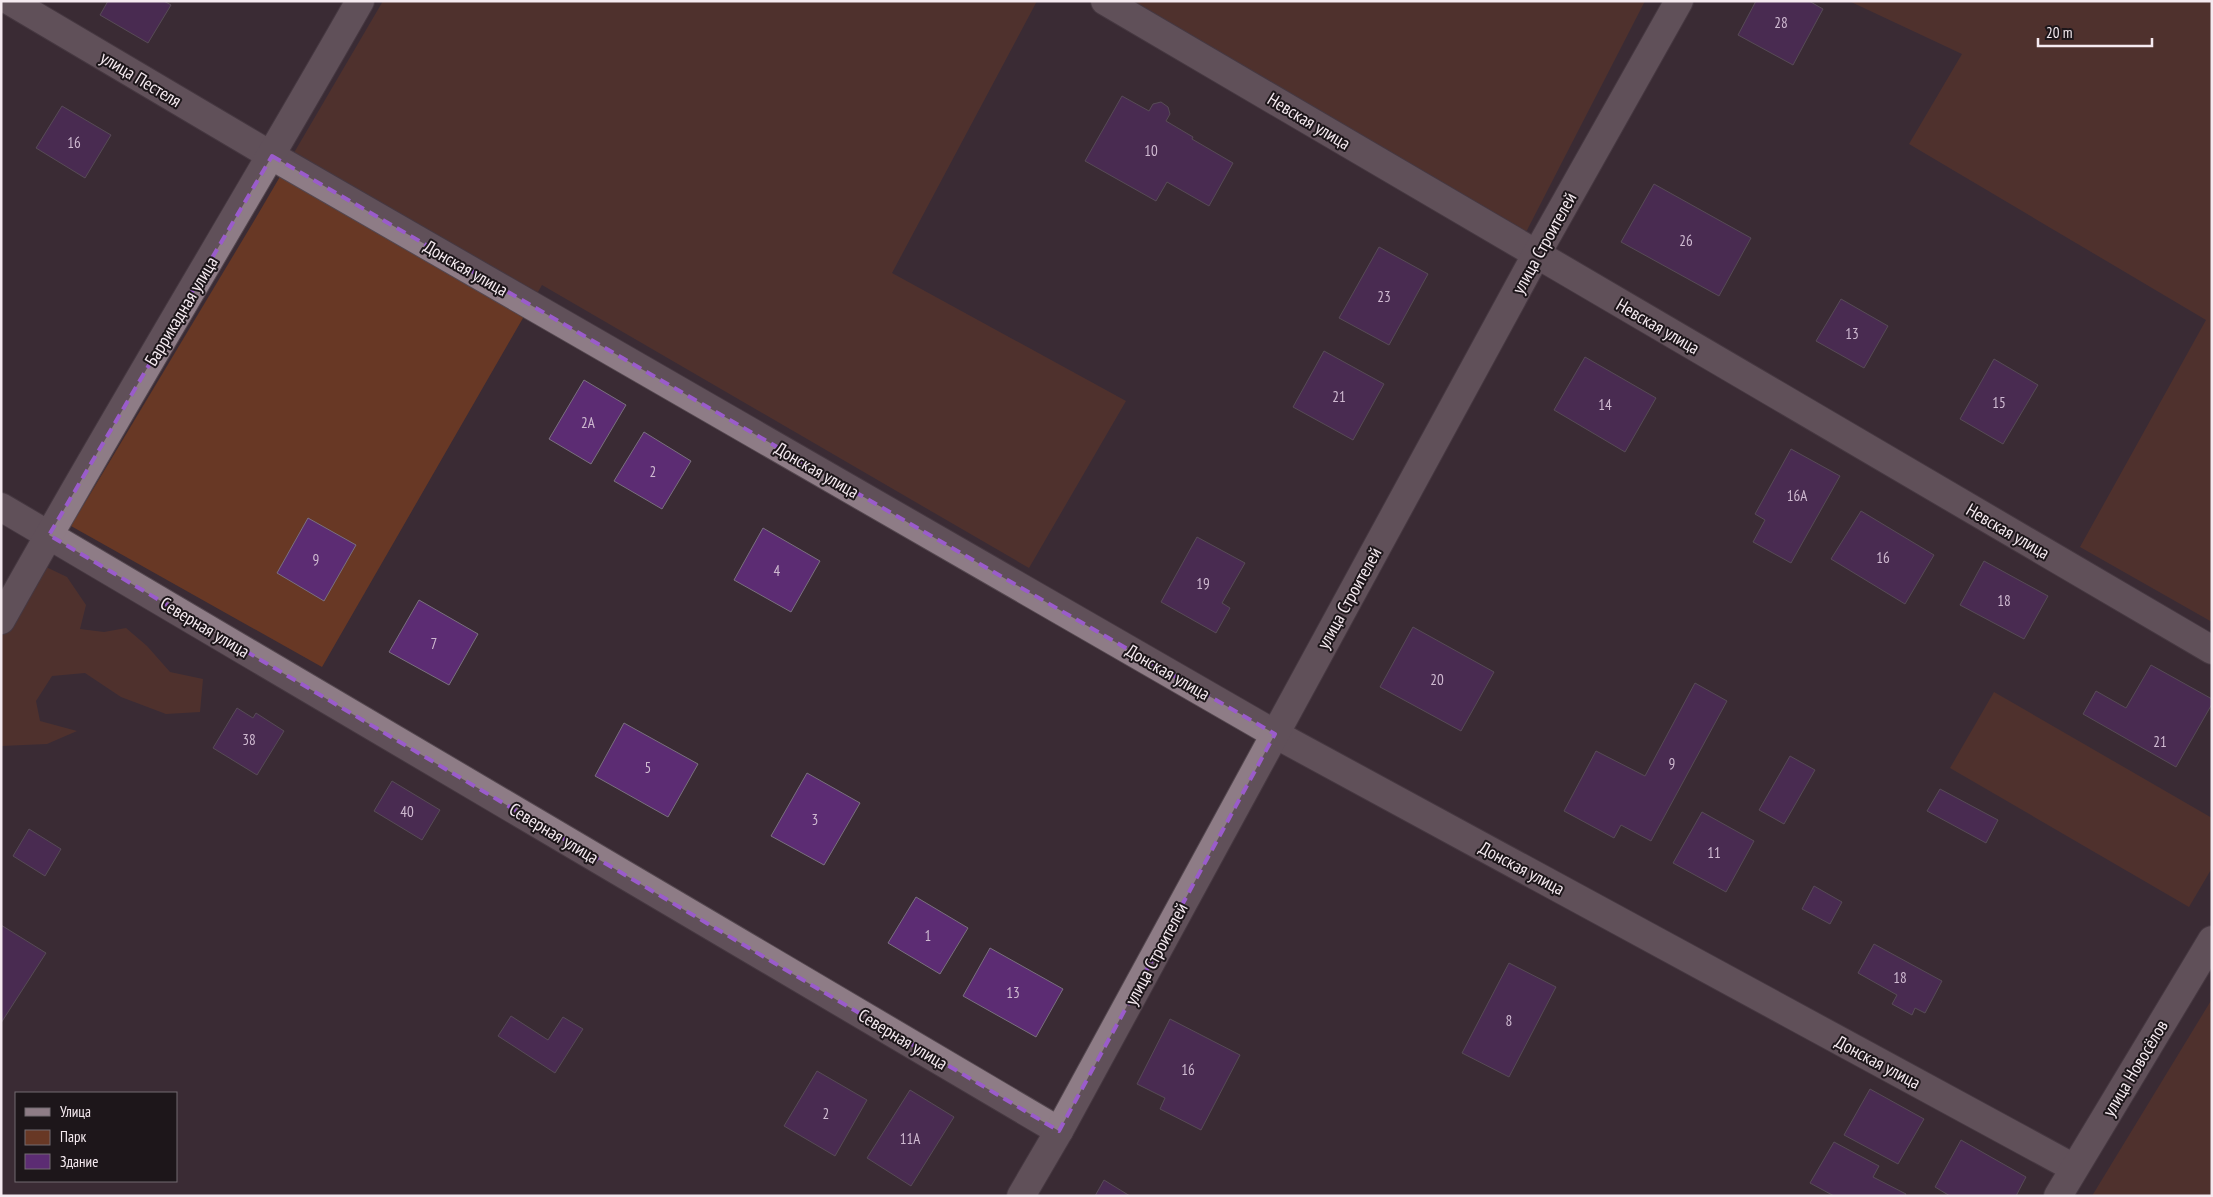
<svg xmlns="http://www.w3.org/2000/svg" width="2213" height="1197" font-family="'PT Sans Narrow',sans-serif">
	<rect width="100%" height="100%" fill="#3a2b34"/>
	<g fill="#683825">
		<polygon points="383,1 1037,1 892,273 1126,401 1029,568 542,285 322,667 71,526 254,221"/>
		<polygon points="1113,1 1645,1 1524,236"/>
		<polygon points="1849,1 2212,1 2212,622 2080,547 2206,320 1909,144 1962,54"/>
		<polygon points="44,566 67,577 86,605 80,629 104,632 126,628 147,646 170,672 203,679 200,712 166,714 121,697 85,673 52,676 36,701 40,721 77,731 47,744 1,746 1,634 16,606"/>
		<polygon points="1994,692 2212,818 2212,868 2189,907 1950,768"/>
		<polygon points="2212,999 2212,1196 2092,1196"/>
	</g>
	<g fill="#5c2c73" stroke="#7a707f">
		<polygon points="108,1 164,1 171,5 148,43 100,15"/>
		<polygon points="1756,1 1809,1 1823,9 1793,65 1738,35"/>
		<polygon points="1122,96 1149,111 1153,104 1161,102 1168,107 1170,114 1166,121 1193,137 1192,139 1233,163 1209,206 1167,182 1156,201 1085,161"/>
		<polygon points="62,106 111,135 85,178 36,148"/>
		<polygon points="1654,184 1751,238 1719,296 1621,242"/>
		<polygon points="1379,247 1428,274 1389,345 1339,318"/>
		<polygon points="1841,299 1888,326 1864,368 1816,341"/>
		<polygon points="1324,351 1384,384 1353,440 1293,407"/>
		<polygon points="1585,357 1656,398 1625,452 1554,410"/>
		<polygon points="1994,359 2038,385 2003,444 1960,419"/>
		<polygon points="584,380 626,405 591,464 549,439"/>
		<polygon points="644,432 691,461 662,509 614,481"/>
		<polygon points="1791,449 1840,476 1791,563 1753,542 1765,520 1755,514"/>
		<polygon points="1861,511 1934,555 1905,604 1831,559"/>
		<polygon points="308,518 356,545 324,601 277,573"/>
		<polygon points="763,528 820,561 791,612 734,580"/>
		<polygon points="1197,537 1245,563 1222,603 1230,608 1216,633 1161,602"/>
		<polygon points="1984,561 2048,596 2024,639 1960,605"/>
		<polygon points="419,600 478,634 449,685 389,652"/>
		<polygon points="1413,627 1494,672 1461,731 1380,687"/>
		<polygon points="2151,665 2212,699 2212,704 2176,767 2083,714 2096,691 2126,708"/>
		<polygon points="1695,683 1727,701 1651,841 1621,825 1614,838 1564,811 1596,751 1645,776"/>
		<polygon points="237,708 253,718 256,713 284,731 257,775 213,748"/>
		<polygon points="624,723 698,764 668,817 595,776"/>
		<polygon points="1790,756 1815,770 1784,824 1759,810"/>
		<polygon points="807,773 860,803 824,865 771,836"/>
		<polygon points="392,781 440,810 422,840 374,811"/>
		<polygon points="1940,789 1998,820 1986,843 1927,811"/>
		<polygon points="1702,812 1754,841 1726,892 1673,863"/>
		<polygon points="29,829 61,849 45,876 13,856"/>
		<polygon points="1814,886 1842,902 1830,924 1802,909"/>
		<polygon points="916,897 968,928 940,974 888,943"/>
		<polygon points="1,925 46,953 1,1023"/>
		<polygon points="1874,944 1942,981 1925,1013 1915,1008 1912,1015 1892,1004 1897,995 1858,973"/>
		<polygon points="990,948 1063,989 1036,1037 963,996"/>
		<polygon points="1509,963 1556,987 1509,1077 1462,1053"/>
		<polygon points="511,1016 548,1040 563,1017 583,1029 555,1073 498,1036"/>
		<polygon points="1170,1019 1240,1055 1201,1130 1160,1109 1165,1098 1137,1084"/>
		<polygon points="817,1071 867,1100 835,1156 784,1126"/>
		<polygon points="1870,1089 1924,1119 1898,1164 1844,1135"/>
		<polygon points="910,1090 954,1117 911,1186 867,1158"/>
		<polygon points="1961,1140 2026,1177 2016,1196 1950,1196 1935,1187"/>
		<polygon points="1834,1142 1879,1166 1873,1177 1906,1194 1905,1196 1834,1196 1810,1183"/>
		<polygon points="1104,1180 1130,1196 1095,1196"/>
	</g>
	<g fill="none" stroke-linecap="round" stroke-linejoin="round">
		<g stroke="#54474f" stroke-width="30">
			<g id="street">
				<polyline points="10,1 272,156 1275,734 2074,1168"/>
				<polyline points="1105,1 2212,650"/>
				<polyline points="1,507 1059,1131"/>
				<polyline points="1021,1196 1059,1131 1536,255 1679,1"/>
				<polyline points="2058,1196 2212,940"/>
			</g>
		</g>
		<g stroke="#54474f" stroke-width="30">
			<path id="secondary" d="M 1,620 C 117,412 242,208 360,1"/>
		</g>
		<use href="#street" stroke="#8e7c86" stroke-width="28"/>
		<use href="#secondary" stroke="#8e7c86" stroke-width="28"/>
	</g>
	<path d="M0 0H2213V1197H0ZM 272,156 L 1275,734 L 1059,1131 L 49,535 Z" fill="#3a2b34" fill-opacity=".55" fill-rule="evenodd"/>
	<path fill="none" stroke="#9a5ccb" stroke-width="4" stroke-dasharray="10 6" stroke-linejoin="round" d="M 272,156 L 1275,734 L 1059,1131 L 49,535 Z"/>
	<g text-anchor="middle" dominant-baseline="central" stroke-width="4" stroke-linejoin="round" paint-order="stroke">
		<g font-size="15" fill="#cfbad1">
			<text x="1781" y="22">28</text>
			<text x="74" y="142">16</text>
			<text x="1151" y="150">10</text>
			<text x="1686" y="240">26</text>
			<text x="1384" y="296">23</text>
			<text x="1852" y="333">13</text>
			<text x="1339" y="396">21</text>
			<text x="1999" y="402">15</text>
			<text x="1605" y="404">14</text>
			<text x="588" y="422">2А</text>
			<text x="653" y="471">2</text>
			<text x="1797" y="495">16А</text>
			<text x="1883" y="557">16</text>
			<text x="316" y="559">9</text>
			<text x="777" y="570">4</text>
			<text x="1203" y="583">19</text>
			<text x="2004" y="600">18</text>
			<text x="434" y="643">7</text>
			<text x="1437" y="679">20</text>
			<text x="249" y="739">38</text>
			<text x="2160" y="741">21</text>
			<text x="1672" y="763">9</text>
			<text x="648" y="767">5</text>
			<text x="407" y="811">40</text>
			<text x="815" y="819">3</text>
			<text x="1714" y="852">11</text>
			<text x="928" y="935">1</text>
			<text x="1900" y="977">18</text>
			<text x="1013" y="992">13</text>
			<text x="1509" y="1020">8</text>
			<text x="1188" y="1069">16</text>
			<text x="826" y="1113">2</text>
			<text x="910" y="1138">11А</text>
		</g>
		<g font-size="18" fill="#f5eaf0" stroke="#1d161a">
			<text transform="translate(141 79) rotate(31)">улица Пестеля</text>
			<text transform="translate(1309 121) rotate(31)">Невская улица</text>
			<text transform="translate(1544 243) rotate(-61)">улица Строителей</text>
			<text transform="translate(466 268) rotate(30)">Донская улица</text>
			<text transform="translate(181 311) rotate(-59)">Баррикадная улица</text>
			<text transform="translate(1658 326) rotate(30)">Невская улица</text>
			<text transform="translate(817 470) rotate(30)">Донская улица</text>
			<text transform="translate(2008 531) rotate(30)">Невская улица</text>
			<text transform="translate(1349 598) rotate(-61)">улица Строителей</text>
			<text transform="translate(205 627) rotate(31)">Северная улица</text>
			<text transform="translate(1168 672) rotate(30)">Донская улица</text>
			<text transform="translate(554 833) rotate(31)">Северная улица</text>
			<text transform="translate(1522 868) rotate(28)">Донская улица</text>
			<text transform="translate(1156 954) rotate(-62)">улица Строителей</text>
			<text transform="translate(903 1039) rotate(31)">Северная улица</text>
			<text transform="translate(1878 1062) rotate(28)">Донская улица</text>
			<text transform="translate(2135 1068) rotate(-59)">улица Новосёлов</text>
		</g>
	</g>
	<rect width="2213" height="1197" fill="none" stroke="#f5eaf0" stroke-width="5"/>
	<rect x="15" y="1092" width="162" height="90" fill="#1d161a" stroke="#736b70"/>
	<rect x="25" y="1108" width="25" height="8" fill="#8e7c86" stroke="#736b70"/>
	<text x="60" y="1117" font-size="15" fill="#f5eaf0">Улица</text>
	<rect x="25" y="1130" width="25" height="15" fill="#683825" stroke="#736b70"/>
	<text x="60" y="1142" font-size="15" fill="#f5eaf0">Парк</text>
	<rect x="25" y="1154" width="25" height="15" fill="#5c2c73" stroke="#736b70"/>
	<text x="60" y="1167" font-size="15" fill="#f5eaf0">Здание</text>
	<path d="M2038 38v8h114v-8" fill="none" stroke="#f5eaf0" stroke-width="2.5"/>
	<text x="2046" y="38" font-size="15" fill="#f5eaf0" stroke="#1d161a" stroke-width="4" paint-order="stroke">20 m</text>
</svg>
